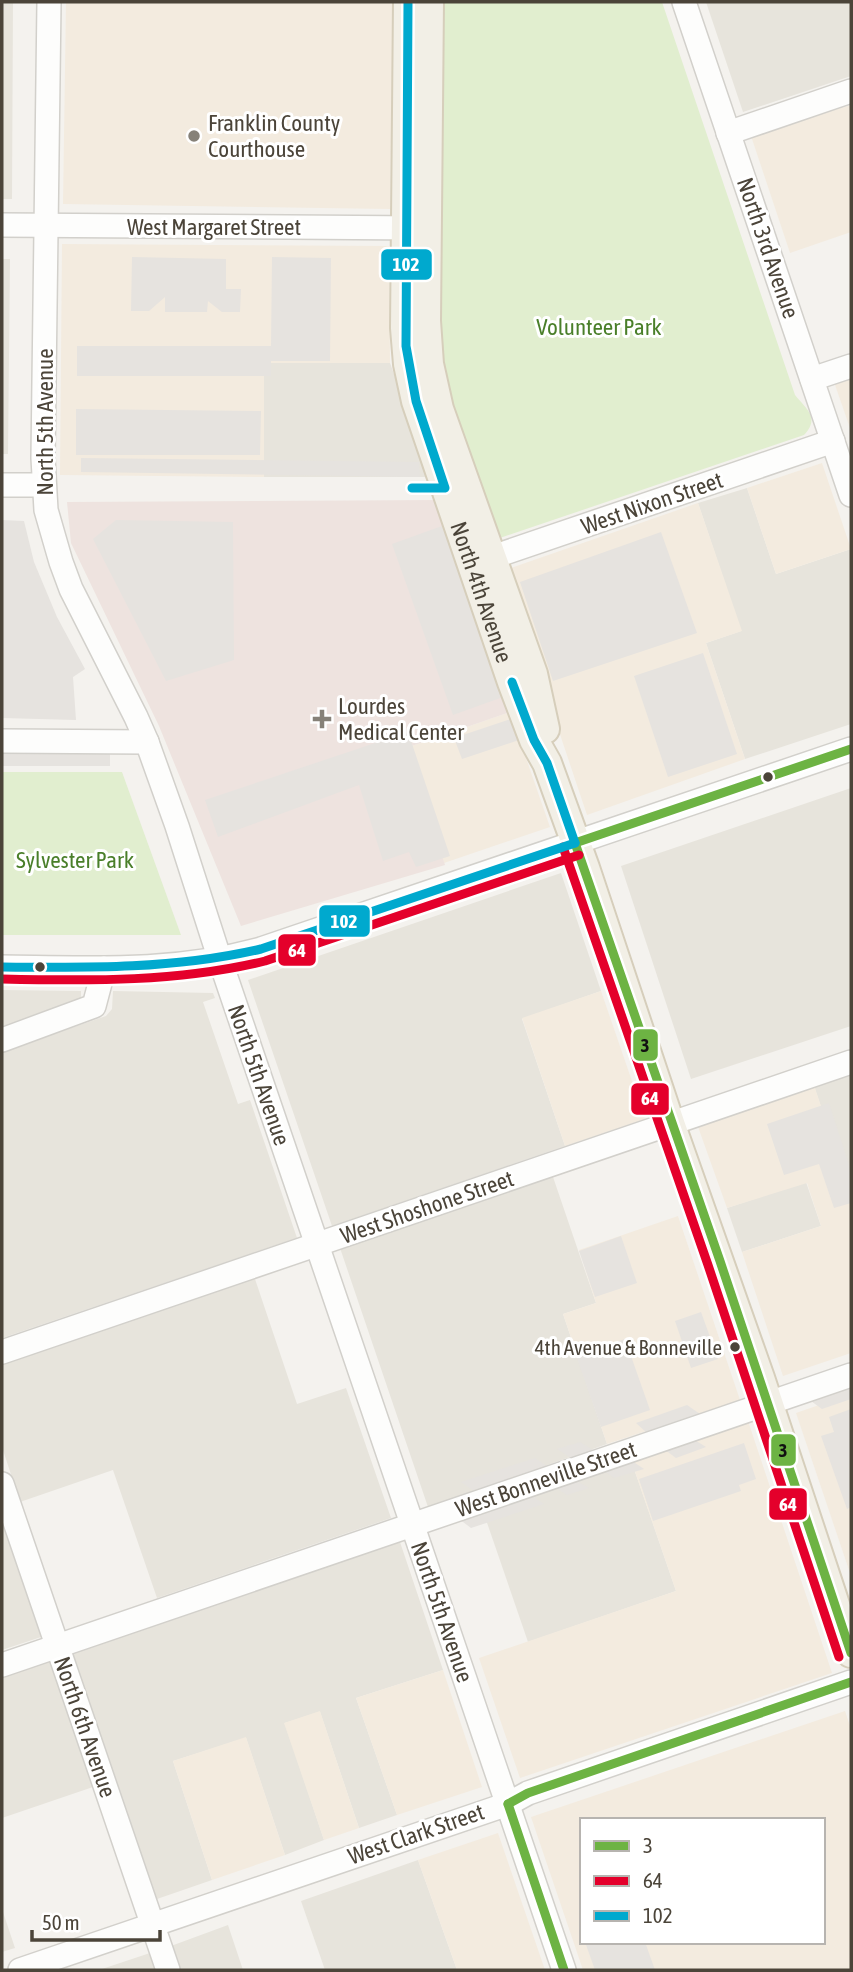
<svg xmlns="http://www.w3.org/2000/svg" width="853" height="1972" font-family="'Asap Condensed',sans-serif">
	<rect width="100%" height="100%" fill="#f4f2ee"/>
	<g fill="#e7e4dc">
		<polygon points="2,2 13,2 12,199 2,199"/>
		<polygon points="706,2 851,2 851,76 743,112"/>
		<polygon points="2,259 10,259 8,454 2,454"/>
		<polygon points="264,363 390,363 431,477 264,477"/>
		<polygon points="747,488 776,574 851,549 851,724 745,759 706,643 741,631 698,503"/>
		<polygon points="851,788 851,1026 691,1079 621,866"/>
		<polygon points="561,873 601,991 522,1019 565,1146 332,1226 248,980"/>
		<polygon points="2,990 81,991 81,1000 2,1028"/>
		<polygon points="113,991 213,993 215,998 203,1002 238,1104 250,1100 297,1238 2,1338 2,1052 106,1016 112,1009"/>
		<polygon points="851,1073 851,1197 814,1086"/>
		<polygon points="552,1174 596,1303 563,1314 607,1444 428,1507 340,1248"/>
		<polygon points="806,1182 821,1226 742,1252 727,1208"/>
		<polygon points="254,1276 297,1404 346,1388 391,1518 157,1598 113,1470 20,1502 2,1447 2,1362"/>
		<polygon points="631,1460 676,1591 528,1642 483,1511"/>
		<polygon points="2,1515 44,1636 2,1650"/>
		<polygon points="399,1539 443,1670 356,1698 397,1815 359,1828 320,1712 285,1723 324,1840 285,1855 246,1738 173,1761 212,1880 157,1899 71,1650"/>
		<polygon points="50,1660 93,1787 2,1818 2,1676"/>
		<polygon points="418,1860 457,1970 325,1970 301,1901"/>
		<polygon points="2,1909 15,1948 2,1952"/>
		<polygon points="228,1925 243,1970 179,1970 171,1946"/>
		<polygon points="150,1953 156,1970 99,1970"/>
	</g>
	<g fill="#f3ebdf" fill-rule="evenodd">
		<polygon points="66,2 393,2 390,209 63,204"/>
		<polygon points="851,105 851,232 790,253 751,136"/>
		<polygon points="62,244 389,246 390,363 264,363 264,477 60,475"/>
		<polygon points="851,376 851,431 834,382"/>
		<polygon points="822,463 851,549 776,574 747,488"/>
		<polygon points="698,503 742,631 706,643 745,759 587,815 505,570"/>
		<polygon points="510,712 550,827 444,863 406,748"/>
		<polygon points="601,991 645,1119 565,1146 522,1018"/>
		<polygon points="814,1085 851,1197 851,1353 783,1376 742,1252 821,1226 807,1183 727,1208 697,1124"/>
		<polygon points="678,1216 740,1400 607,1444 563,1314 596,1303 579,1250"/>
		<polygon points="851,1394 851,1576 796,1413"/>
		<polygon points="748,1421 832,1673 520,1778 479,1658 676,1591 631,1460"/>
		<polygon points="443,1670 482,1787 397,1815 356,1698"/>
		<polygon points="320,1711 359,1828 324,1840 284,1723"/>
		<path d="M 845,1711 L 851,1729 L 851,1970 L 583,1970 L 531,1817 ZM 582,1820 L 823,1820 L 823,1942 L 582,1942 Z"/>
		<polygon points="246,1737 285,1855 212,1880 173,1761"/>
		<polygon points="498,1833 545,1970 457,1970 418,1860"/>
	</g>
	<polygon fill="#eee3df" points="439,500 510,712 406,748 445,865 241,926 159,726 71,543 67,502"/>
	<g fill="#e1eecf">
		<path d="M 436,2 L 662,2 L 795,395 C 805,408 821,417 804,435 L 494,540 L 436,360 Z"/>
		<polygon points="2,772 122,772 181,935 2,935"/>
	</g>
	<g fill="#e6e3df">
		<polygon points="132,257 226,259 226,289 241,289 240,312 222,312 208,301 207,312 165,312 165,297 149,311 131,311"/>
		<polygon points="272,257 331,258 330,361 271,361 271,376 77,376 77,346 271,346"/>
		<polygon points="76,409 261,411 260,455 76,455"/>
		<polygon points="81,458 419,462 420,477 81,472"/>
		<polygon points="2,520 24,521 34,562 57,617 85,669 73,677 76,720 2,718"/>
		<polygon points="116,520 233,522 234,660 166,681 93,539"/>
		<polygon points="442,526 503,697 453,715 392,544"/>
		<polygon points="661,532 697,633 553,681 520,582"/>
		<polygon points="703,653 737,754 668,777 634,676"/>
		<polygon points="511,719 519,740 462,759 454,738"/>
		<polygon points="408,732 450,856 416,867 409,852 383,861 359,785 218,837 205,800"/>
		<rect x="2" y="752" width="108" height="14"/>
		<polygon points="829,1103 851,1171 851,1203 834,1208 819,1164 784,1175 767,1124"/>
		<polygon points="621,1236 637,1283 595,1297 579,1251"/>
		<polygon points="701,1312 718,1359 691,1368 675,1321"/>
		<polygon points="625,1339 650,1410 601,1427 576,1355"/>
		<polygon points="851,1388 851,1399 822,1409 811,1401"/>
		<polygon points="687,1405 700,1414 646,1432 636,1423"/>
		<polygon points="851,1409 851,1507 847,1509 821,1436 834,1432 829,1417"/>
		<polygon points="693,1439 706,1447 676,1458 664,1449"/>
		<polygon points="580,1442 593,1450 571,1458 557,1449"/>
		<polygon points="744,1443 756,1479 739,1485 741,1491 653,1521 639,1479"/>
		<polygon points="535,1458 547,1466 474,1491 461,1482"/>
		<polygon points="632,1461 644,1469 614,1478 603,1470"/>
		<polygon points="575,1480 589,1488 567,1495 553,1486"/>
		<polygon points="531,1495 544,1504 471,1528 459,1519"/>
		<polygon points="585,1942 645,1942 655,1970 595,1970"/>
	</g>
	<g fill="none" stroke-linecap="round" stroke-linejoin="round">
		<g stroke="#d2d0cb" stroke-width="26">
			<g id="minor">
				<polyline points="49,2 43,458 46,510 61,562 71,589 136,717 147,742 177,826 220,960 564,1970"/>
				<polyline points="684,2 851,495"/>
				<polyline points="728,133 851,91"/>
				<polyline points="2,225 423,228"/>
				<polyline points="812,379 851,366"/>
				<polyline points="2,485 43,485"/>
				<polyline points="475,563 833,441"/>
				<polyline points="2,741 147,742"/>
				<path d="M 2,967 C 91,968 174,973 261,949 L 851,749"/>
				<polyline points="2,1040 94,1006 104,968"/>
				<polyline points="2,1352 851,1062"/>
				<polyline points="2,1484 168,1970"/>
				<polyline points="2,1665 851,1375"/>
				<polyline points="20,1970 508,1804 528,1793 851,1682"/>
			</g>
		</g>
		<g stroke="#d6cebb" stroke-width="32">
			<g id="major">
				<path id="s1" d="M 408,2 L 405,328 L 408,364 L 416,401 L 512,682 L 534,740 L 547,763 L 585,868 L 670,1123 L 760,1378 L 851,1653"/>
				<polyline points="429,2 426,321 429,364 439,409 533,674 545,729"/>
			</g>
		</g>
		<use href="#minor" stroke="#fdfdfc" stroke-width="23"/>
		<use href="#major" stroke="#f2efe6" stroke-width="28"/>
		<g stroke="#fff" stroke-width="14">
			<g id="bus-1">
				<polyline points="575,843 720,1261 851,1653"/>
				<polyline points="575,843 851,749"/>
				<polyline points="508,1804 528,1793 851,1682"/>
				<polyline points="508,1804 564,1970"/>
			</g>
		</g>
		<g stroke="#fff" stroke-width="14">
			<g id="bus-2">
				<polyline points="563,847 708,1265 839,1657"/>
				<path d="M 2,979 C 91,981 178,982 265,961 L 579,855"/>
			</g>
		</g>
		<g stroke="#fff" stroke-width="14">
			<g id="bus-3">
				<polyline points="408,2 406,346 416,401 445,488 412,488"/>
				<polyline points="512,682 534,740 547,763 575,843"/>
				<path d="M 2,967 C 90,968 175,969 261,949 L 575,843"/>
			</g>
		</g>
		<use href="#bus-1" stroke="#6db343" stroke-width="9"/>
		<use href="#bus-2" stroke="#e4002b" stroke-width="9"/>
		<use href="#bus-3" stroke="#00a9ce" stroke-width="9"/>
	</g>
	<g fill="#868178" stroke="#fff" stroke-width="2.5">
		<circle cx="194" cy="136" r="7"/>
		<path d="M318.5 708.5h7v7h7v7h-7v7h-7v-7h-7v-7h7z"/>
	</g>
	<g fill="#4b4439" stroke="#fff" stroke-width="2.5">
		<circle cx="768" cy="777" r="6"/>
		<circle cx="40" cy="967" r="6"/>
		<circle cx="735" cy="1347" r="6"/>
	</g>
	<g text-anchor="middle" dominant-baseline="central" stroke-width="6" stroke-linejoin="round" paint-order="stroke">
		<g font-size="21" fill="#4b4439" stroke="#fff" text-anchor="end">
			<text x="722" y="1347">4th Avenue &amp; Bonneville</text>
		</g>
		<g font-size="23" fill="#4b4439" stroke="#fff" text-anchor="start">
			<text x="208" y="123">Franklin County<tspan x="208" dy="26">Courthouse</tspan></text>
			<text x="338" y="706">Lourdes<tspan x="338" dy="26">Medical Center</tspan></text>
		</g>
		<g font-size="23" fill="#4b4439" stroke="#fff">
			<text x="214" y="227">West Margaret Street</text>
			<text transform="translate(768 248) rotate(71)">North 3rd Avenue</text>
			<text transform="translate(45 422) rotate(-90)">North 5th Avenue</text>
			<text transform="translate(652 503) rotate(-19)">West Nixon Street</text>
			<text stroke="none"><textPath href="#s1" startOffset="602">North 4th Avenue</textPath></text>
			<text transform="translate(259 1075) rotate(71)">North 5th Avenue</text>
			<text transform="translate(427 1207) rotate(-19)">West Shoshone Street</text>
			<text transform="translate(546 1479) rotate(-19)">West Bonneville Street</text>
			<text transform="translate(442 1612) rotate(71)">North 5th Avenue</text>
			<text transform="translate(85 1727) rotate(71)">North 6th Avenue</text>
			<text transform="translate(416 1834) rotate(-19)">West Clark Street</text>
		</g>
		<g font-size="23" fill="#4a7f2a" stroke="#fff">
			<text x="599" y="327">Volunteer Park</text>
			<text x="75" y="860">Sylvester Park</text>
		</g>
	</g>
	<g stroke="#fff" stroke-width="2.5">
		<rect x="380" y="248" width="53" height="33" rx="7" fill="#00a9ce"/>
		<rect x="318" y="904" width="53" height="34" rx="7" fill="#00a9ce"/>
		<rect x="277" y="933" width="40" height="34" rx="7" fill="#e4002b"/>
		<rect x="632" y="1028" width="27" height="34" rx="7" fill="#6db343"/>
		<rect x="630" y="1082" width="40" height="34" rx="7" fill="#e4002b"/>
		<rect x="770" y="1433" width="27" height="34" rx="7" fill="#6db343"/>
		<rect x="768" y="1487" width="40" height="34" rx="7" fill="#e4002b"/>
	</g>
	<g font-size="19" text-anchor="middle" font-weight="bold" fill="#fff">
		<text x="406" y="271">102</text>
		<text x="344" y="928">102</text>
		<text x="297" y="957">64</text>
		<text x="650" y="1105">64</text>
		<text x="788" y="1511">64</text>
	</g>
	<g font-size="19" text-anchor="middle" font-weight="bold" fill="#111">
		<text x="645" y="1052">3</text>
		<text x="783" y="1457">3</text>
	</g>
	<rect width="853" height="1972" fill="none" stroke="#4b4439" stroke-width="7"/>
	<rect x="580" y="1818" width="245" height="126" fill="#ffffff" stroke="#b7b4b0" stroke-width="2"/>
	<rect x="594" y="1841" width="35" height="10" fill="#6db343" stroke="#b7b4b0" stroke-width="2"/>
	<text x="643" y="1853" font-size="21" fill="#4b4439">3</text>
	<rect x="594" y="1876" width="35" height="10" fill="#e4002b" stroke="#b7b4b0" stroke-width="2"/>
	<text x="643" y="1888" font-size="21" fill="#4b4439">64</text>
	<rect x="594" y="1911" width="35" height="10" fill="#00a9ce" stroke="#b7b4b0" stroke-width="2"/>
	<text x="643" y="1923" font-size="21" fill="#4b4439">102</text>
	<path d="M32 1930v10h128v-10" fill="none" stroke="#4b4439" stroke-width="3.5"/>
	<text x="42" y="1930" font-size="21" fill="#4b4439" stroke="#ffffff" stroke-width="5" paint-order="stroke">50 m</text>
</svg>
